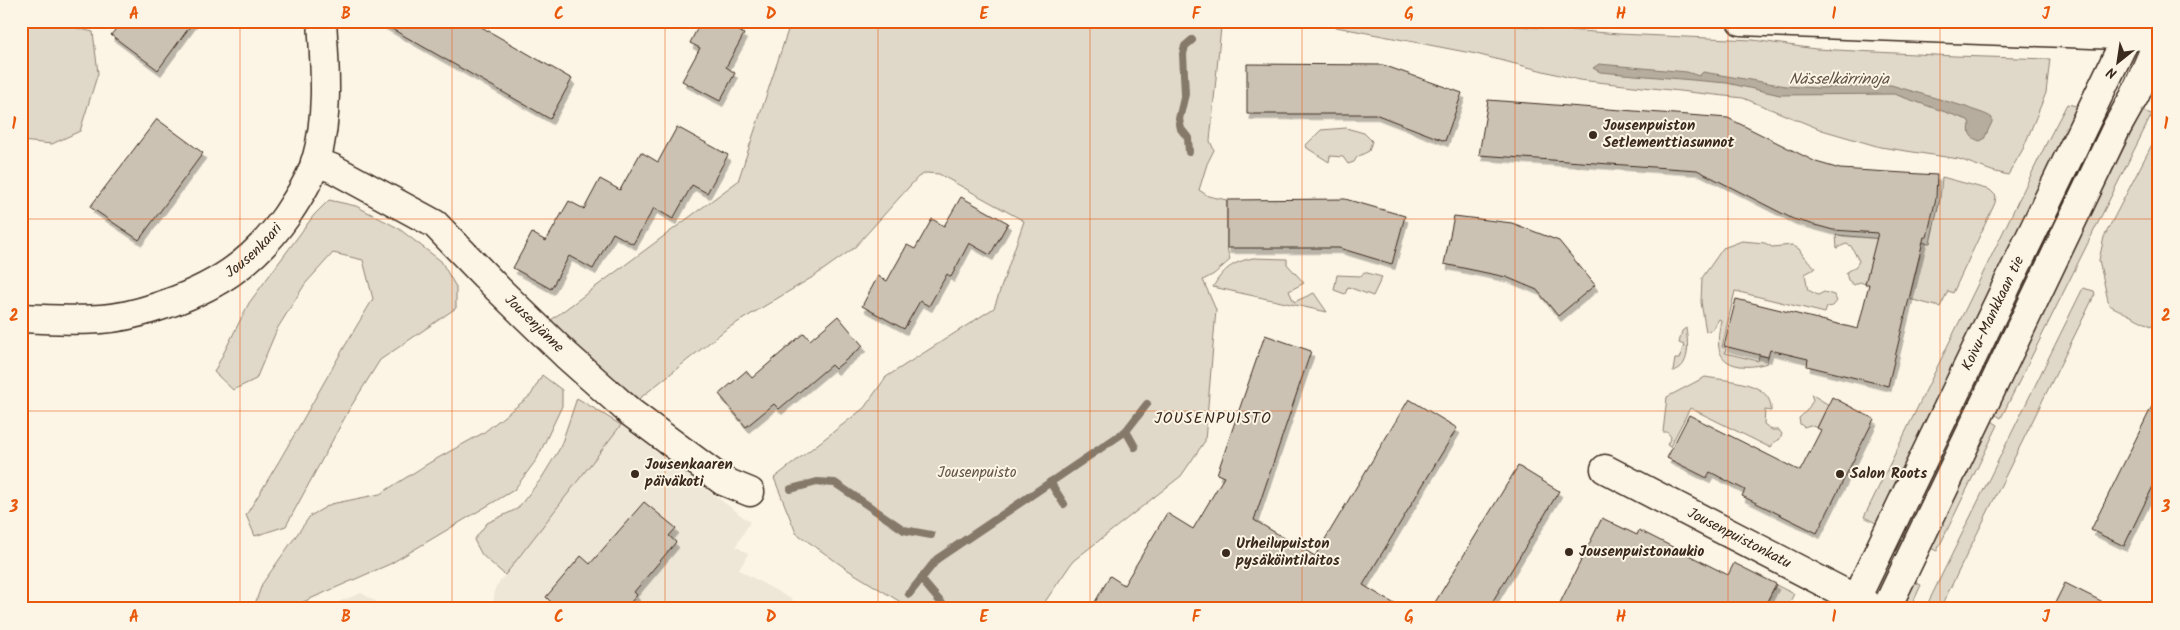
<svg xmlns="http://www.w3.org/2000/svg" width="2180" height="630" font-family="Kalam,sans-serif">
	<defs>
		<filter id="shadow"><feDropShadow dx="3" dy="5.5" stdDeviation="0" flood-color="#0004"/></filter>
	</defs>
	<rect width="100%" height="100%" fill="#fcf5e5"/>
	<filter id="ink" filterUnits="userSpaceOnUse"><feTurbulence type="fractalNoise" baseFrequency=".02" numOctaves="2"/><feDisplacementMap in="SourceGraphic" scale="10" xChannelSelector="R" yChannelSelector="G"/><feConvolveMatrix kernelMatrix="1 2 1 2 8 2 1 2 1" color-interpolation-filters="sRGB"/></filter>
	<g filter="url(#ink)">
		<g fill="#eee6d6">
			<polygon points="621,425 750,522 736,546 748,554 739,570 793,600 788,609 493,609 495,588"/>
			<polygon points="361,593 389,609 321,609"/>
		</g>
		<g fill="#e0d8c8" stroke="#8e8173">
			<polygon points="21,21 49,21 93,32 98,73 80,131 52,144 21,141"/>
			<polygon points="791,21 1160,21 1221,27 1210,141 1214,150 1207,164 1199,190 1208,196 1227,200 1227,248 1230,260 1214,274 1203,280 1216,310 1205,441 1181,476 1073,561 1040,609 912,609 848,570 796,533 774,478 864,408 886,377 994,308 1024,221 939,174 926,173 918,177 854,248 816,275 725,330 639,399 547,323 738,181"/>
			<polygon points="1305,21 1457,21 1619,34 1753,40 1816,49 1955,56 2050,59 2046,93 2023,149 2008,175 1992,171 1959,159 1880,147 1822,130 1743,98 1579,80 1476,54"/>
			<polygon points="2067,104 2082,107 1882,526 1864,517 2048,140"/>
			<polygon points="2142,111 2152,114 2001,418 1993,413"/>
			<polygon points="1346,128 1364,133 1372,141 1369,151 1357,157 1354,162 1348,164 1343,157 1330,156 1329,162 1307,148 1306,145 1321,130"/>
			<polygon points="2159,131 2159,316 2151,326 2109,305 2099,260 2104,237"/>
			<polygon points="1942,177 1990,190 1996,196 1995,203 1953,293 1948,291 1940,307 1909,299 1918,262 1865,284 1860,282 1854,285 1848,280 1846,273 1856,266 1859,261 1851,246 1846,244 1837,248 1836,235 1930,243 1940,199"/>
			<path d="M 329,200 L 356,206 L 398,228 L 441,261 L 456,287 L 456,308 L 380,360 L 350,408 L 286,526 L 255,536 L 246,515 C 291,445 329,370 373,299 L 363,260 L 333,253 L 305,284 L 277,329 L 256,379 L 233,390 L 214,372 L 249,303 L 314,215 Z"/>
			<path d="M 1742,241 L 1765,243 L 1772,247 L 1792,245 L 1799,249 L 1804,257 L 1816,268 L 1805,274 L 1808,290 L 1818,295 L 1824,292 L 1834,295 L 1837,301 L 1833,306 L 1827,307 L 1825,313 L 1735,291 L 1722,347 L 1726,348 L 1725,353 L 1758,361 L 1759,355 L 1768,357 L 1767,363 C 1757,366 1750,367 1740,366 C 1714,362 1717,341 1721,320 L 1719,319 L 1713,329 L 1706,332 L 1701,302 L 1702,278 L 1723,248 Z"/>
			<path d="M 1253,258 L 1287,259 L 1287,264 L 1304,283 L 1289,291 L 1294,302 L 1314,293 L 1327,312 L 1213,287 C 1223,269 1233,262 1253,258 Z"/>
			<polygon points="1364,272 1382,277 1373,296 1348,287 1345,294 1334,290 1337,275 1361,276"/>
			<polygon points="2083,288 2094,291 2095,294 1940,609 1925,609"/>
			<polygon points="2000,327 2005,330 1911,539 1900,533"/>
			<path d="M 1686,328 C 1688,342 1691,367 1673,371 L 1675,359 L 1679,359 L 1684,345 L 1679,343 L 1682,331 Z"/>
			<polygon points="542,375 562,390 562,406 537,459 514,490 390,564 287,609 254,607 262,584 310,516 331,504 380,494 429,463 483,433 531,395"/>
			<path d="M 1705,377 C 1727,381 1773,381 1771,411 L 1765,410 L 1764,424 L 1772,430 L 1779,430 L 1782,434 L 1780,439 L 1773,443 L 1771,448 L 1690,408 L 1670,447 L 1667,445 L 1671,437 L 1667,432 L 1663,432 L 1667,397 Z"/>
			<path d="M 1811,394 L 1829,405 L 1817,428 L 1810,425 L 1804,427 L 1800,424 L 1799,418 C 1806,412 1809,408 1813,400 Z"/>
			<polygon points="577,398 621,425 505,575 482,555 474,540 487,523 517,509 541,479 560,448"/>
			<polygon points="1990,420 1998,425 1937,551 1928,547"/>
			<polygon points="1912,581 1921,585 1910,609 1899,609"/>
			<polygon points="1776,585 1794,594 1786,609 1764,607"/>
		</g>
		<path fill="#b7ad9e" stroke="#85796b" d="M 1599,64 L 1687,72 L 1699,76 L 1703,72 L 1786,86 L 1818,88 L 1891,85 L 1966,107 C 1974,111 1986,113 1992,118 L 1992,122 L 1984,139 L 1980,141 C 1970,138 1968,133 1970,124 L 1968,120 L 1894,94 L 1780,95 L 1727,83 L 1600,72 L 1593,68 Z"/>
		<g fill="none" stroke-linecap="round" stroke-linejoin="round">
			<g stroke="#85796b" stroke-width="8">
				<polyline points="1189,152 1188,138 1181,129 1179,119 1185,94 1183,54 1185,46 1192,40"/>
				<polyline points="1126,431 1135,447"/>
				<polyline points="1050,482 1064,504"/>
				<polyline points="791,489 817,482 835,483 904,530 931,535"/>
				<polyline points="921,579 944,606"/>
				<polyline points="909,594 937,559 1126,431 1147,404"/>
			</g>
		</g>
		<g fill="#ccc2b3" stroke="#3b2a1e" filter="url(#shadow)">
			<polygon points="122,21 194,21 158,70 111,35"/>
			<polygon points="378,21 471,21 572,79 550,119"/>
			<polygon points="701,21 738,21 734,28 744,34 726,67 735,73 720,101 682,81 700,48 690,43"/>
			<polygon points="1247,64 1383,65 1462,93 1445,141 1375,114 1247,114"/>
			<polygon points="1488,100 1728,118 1816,162 1840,169 1937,175 1936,198 1927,237 1924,237 1888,386 1807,366 1808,359 1770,350 1768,357 1724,346 1736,299 1858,329 1869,284 1865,284 1878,233 1833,230 1793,219 1697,170 1479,155"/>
			<polygon points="157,119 203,153 139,240 90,207"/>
			<polygon points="677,127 728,155 707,193 692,185 673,219 654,208 633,244 613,233 593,269 569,256 551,289 513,268 532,233 546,241 569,201 584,209 600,179 620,190 641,152 658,162"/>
			<polygon points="961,197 1008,223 990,255 969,243 951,277 947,274 929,306 920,301 904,329 862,306 878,276 887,281 907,245 915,249 932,219 944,226"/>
			<polygon points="1345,199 1405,216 1392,264 1339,248 1227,248 1227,200"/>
			<polygon points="1454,216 1512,223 1559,241 1595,285 1558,316 1537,290 1506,277 1444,264"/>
			<polygon points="838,316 863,346 835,369 831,365 779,409 774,404 746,427 719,394 746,371 752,378 804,333 810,340"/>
			<polygon points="1265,335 1311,351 1254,520 1315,556 1409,399 1457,428 1363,585 1403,609 1091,609 1110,576 1124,585 1167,513 1193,529 1224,477 1217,474"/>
			<polygon points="2159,392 2159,474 2124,546 2091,530"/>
			<polygon points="1832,397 1874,419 1817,533 1742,496 1745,490 1710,472 1707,478 1667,458 1689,415 1800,471 1821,430 1817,428"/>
			<polygon points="1518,466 1559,491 1488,609 1431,609"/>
			<polygon points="644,502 676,528 669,536 676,542 634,592 637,595 625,609 558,609 546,597 581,556 590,564"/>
			<polygon points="1602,518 1637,535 1639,530 1728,575 1734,563 1776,584 1763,609 1557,609"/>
			<polygon points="2065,583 2117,609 2052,609"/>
		</g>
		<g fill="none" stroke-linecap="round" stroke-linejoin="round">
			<g stroke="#3b2a1e" stroke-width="31">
				<g id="minor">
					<path id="s1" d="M 315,162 L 332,168 L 435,224 L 498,289 L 566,355 L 630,412 L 723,481 L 750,492"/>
					<path id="s2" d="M 21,318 C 48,319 75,321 101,319 C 120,318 139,313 157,307 C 213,289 253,264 287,215 C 298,198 310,180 316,161 C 329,115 325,68 322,21"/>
					<path id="s3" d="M 1605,469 L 1875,609"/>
				</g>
			</g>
			<g stroke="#3b2a1e" stroke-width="31">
				<g id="major">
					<polyline points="1741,21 2144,36"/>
					<path id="s4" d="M 1851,609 L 2127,36 L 2137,21"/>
					<polyline points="1886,609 2116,129 2135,95 2159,39"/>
				</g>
			</g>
			<use href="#minor" stroke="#fcf5e5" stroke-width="28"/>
			<use href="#major" stroke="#fcf5e5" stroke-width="28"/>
		</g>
	</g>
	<path fill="none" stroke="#e8590c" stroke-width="1" stroke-opacity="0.55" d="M 240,21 L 240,609M 452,21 L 452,609M 665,21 L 665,609M 878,21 L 878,609M 1090,21 L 1090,609M 1302,21 L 1302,609M 1515,21 L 1515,609M 1728,21 L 1728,609M 1940,21 L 1940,609M 21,219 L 2159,219M 21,411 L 2159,411"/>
	<g fill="#3b2a1e" stroke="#fcf5e5" stroke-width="2">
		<circle cx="1593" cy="135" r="5"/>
		<circle cx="635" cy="474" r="5"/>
		<circle cx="1840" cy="474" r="5"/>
		<circle cx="1569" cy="552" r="5"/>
		<circle cx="1226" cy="553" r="5"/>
	</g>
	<g text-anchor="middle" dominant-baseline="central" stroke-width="4" stroke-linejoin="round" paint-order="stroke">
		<g font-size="15" font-weight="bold" fill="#3b2a1e" stroke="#fcf5e5" text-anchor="start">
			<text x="1603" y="126">Jousenpuiston<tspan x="1603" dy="17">Setlementtiasunnot</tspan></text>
			<text x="645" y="465">Jousenkaaren<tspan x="645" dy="17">päiväkoti</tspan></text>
			<text x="1850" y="474">Salon Roots</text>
			<text x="1236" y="544">Urheilupuiston<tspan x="1236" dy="17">pysäköintilaitos</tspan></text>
			<text x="1579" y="552">Jousenpuistonaukio</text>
		</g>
		<g font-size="15" fill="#3b2a1e" stroke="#fcf5e5">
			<text stroke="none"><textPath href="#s2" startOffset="251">Jousenkaari</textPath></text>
			<text stroke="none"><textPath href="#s4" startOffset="328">Koivu-Mankkaan tie</textPath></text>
			<text stroke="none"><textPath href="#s1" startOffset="276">Jousenjänne</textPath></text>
			<text stroke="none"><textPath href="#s3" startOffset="151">Jousenpuistonkatu</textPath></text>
		</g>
		<g font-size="15" fill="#645648" stroke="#fcf5e5">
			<text x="977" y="473">Jousenpuisto</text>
		</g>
		<g font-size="16" font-style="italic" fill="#605144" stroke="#fcf5e5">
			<text x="1839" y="79">Nässelkärrinoja</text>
		</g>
		<g font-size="16" letter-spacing="1" fill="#3b2a1e" stroke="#fcf5e5">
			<text x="1213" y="418">JOUSENPUISTO</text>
		</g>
	</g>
	<rect width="2180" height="630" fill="none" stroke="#fcf5e5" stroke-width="55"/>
	<g transform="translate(2118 62) rotate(210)" stroke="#fcf5e5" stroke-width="4" paint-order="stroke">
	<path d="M0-4L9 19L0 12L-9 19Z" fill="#3b2a1e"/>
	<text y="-8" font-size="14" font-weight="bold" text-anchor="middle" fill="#3b2a1e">N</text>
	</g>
	<rect x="28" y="28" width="2124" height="574" fill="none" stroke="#e8590c" stroke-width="2"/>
	<g font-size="16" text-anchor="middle" font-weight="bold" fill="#e8590c">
		<text x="134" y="19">A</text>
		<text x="346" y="19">B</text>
		<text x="559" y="19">C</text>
		<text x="771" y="19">D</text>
		<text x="984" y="19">E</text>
		<text x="1196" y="19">F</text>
		<text x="1409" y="19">G</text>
		<text x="1621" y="19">H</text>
		<text x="1834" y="19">I</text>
		<text x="2046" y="19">J</text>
		<text x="14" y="129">1</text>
		<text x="2166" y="129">1</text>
		<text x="14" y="321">2</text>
		<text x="2166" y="321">2</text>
		<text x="14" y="512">3</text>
		<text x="2166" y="512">3</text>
		<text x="134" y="622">A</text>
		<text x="346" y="622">B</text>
		<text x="559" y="622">C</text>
		<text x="771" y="622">D</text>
		<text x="984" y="622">E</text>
		<text x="1196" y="622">F</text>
		<text x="1409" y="622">G</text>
		<text x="1621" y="622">H</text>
		<text x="1834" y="622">I</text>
		<text x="2046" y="622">J</text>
	</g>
</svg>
